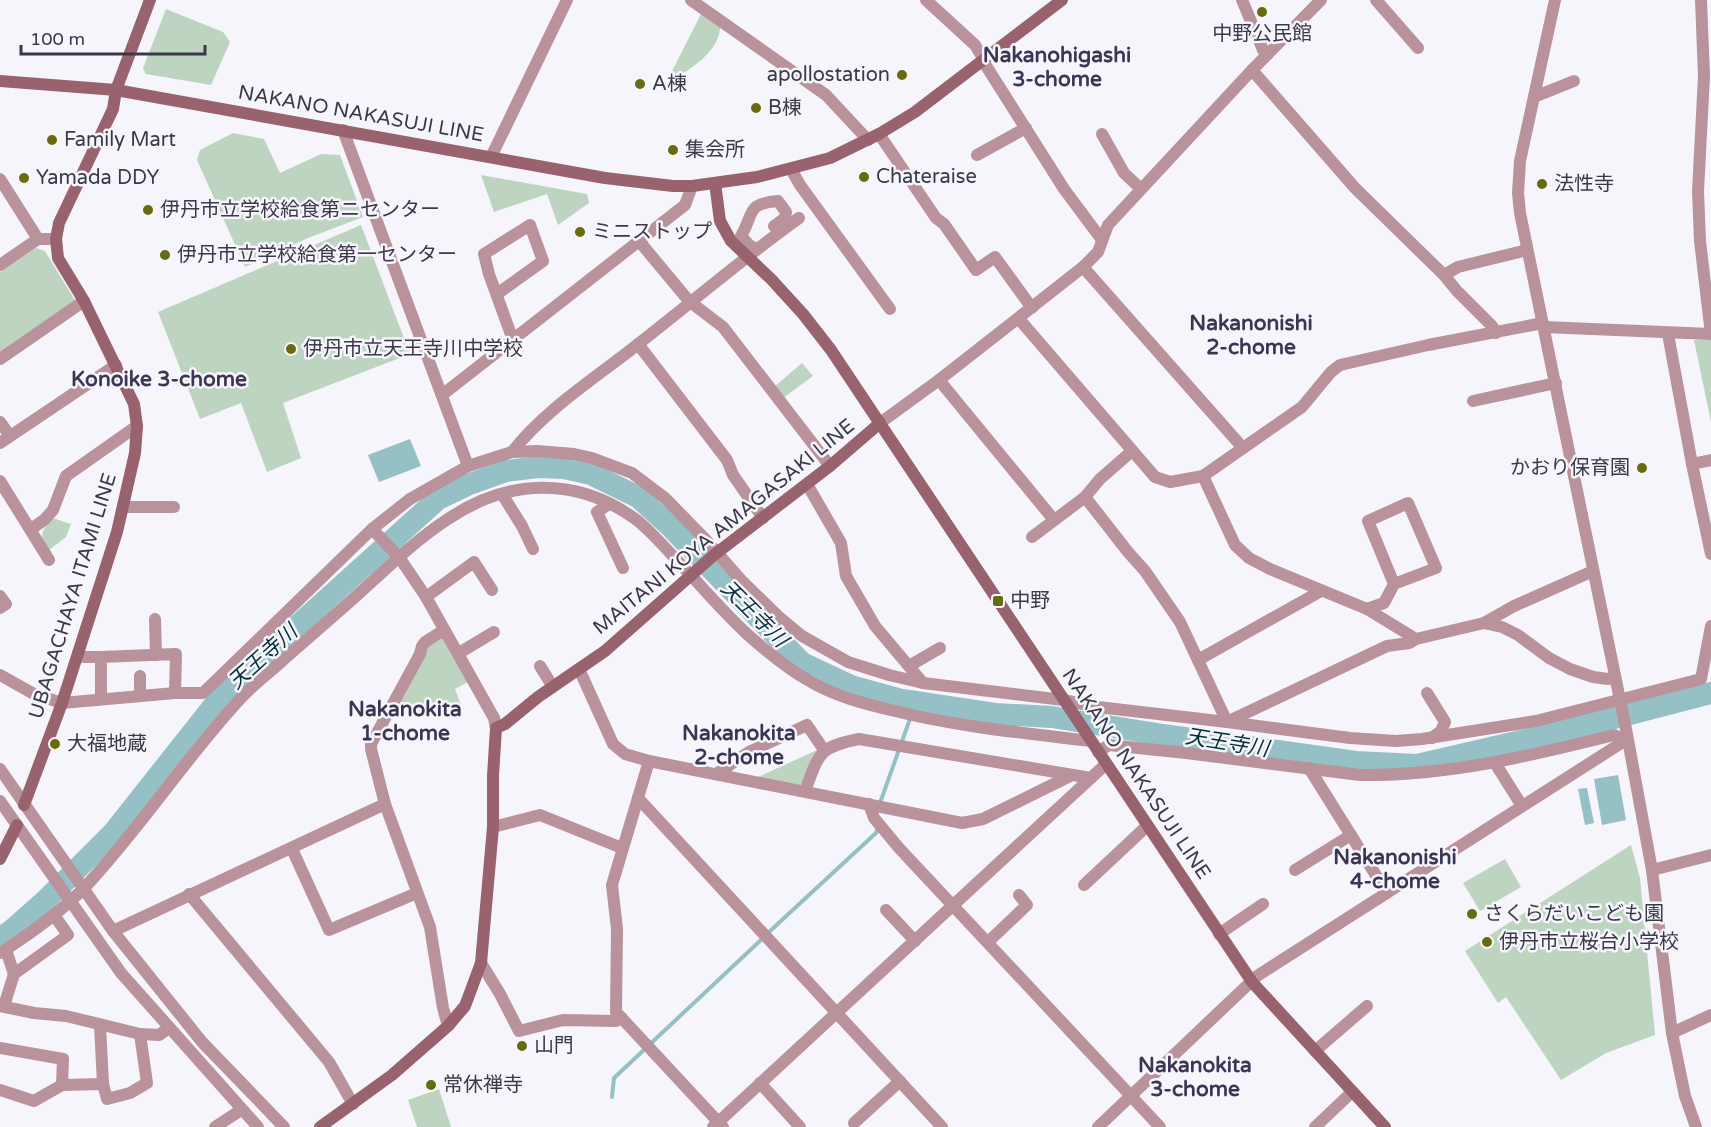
<svg xmlns="http://www.w3.org/2000/svg" width="1711" height="1127" font-family="'Varela Round','Noto Sans JP',sans-serif">
	<rect width="100%" height="100%" fill="#f6f5fc"/>
	<g fill="#bdd4c1">
		<polygon points="166,9 223,32 230,42 211,85 146,74 143,68"/>
		<path d="M 701,14 L 720,27 C 720,52 688,70 670,82 L 667,81 Z"/>
		<polygon points="233,133 264,139 280,173 321,154 340,155 363,217 308,238 245,267 197,160 200,150"/>
		<polygon points="481,175 587,194 589,203 558,225 547,194 494,212"/>
		<polygon points="361,225 410,354 283,403 301,458 267,472 241,403 200,419 158,312"/>
		<polygon points="36,248 45,251 76,302 0,354 0,272"/>
		<polygon points="1694,340 1711,340 1711,422"/>
		<polygon points="802,363 813,376 783,398 774,387"/>
		<path d="M 53,518 L 71,524 L 66,537 L 49,550 C 39,533 40,533 53,518 Z"/>
		<polygon points="443,633 468,682 455,689 461,705 458,708 396,708 428,645"/>
		<polygon points="817,750 805,780 800,785 758,777"/>
		<polygon points="1631,845 1640,878 1655,1035 1606,1053 1561,1080 1506,997 1498,1003 1465,951"/>
		<polygon points="1505,859 1521,887 1480,911 1463,883"/>
		<polygon points="439,1089 451,1127 417,1127 408,1100"/>
	</g>
	<g fill="#94c0c6">
		<polygon points="410,439 421,466 379,482 368,455"/>
		<polygon points="1618,775 1626,820 1602,825 1594,779"/>
		<polygon points="1587,788 1594,823 1585,825 1578,789"/>
	</g>
	<g fill="none" stroke-linecap="round" stroke-linejoin="round">
		<g stroke="#94c0c6" stroke-width="4">
			<polyline points="880,803 916,702"/>
			<polyline points="769,932 876,833 877,830"/>
			<polyline points="612,1097 614,1078 762,939"/>
		</g>
		<polyline stroke="#94c0c6" stroke-width="22" points="0,938 11,931 46,900 113,833 227,689 438,499 467,485 506,471 538,467 564,468 591,474 638,497 670,526 802,663 851,686 902,700 995,714 1052,717 1157,734 1356,762 1417,765 1560,732 1711,693"/>
		<g stroke="#b9929b" stroke-width="12">
			<polyline points="691,0 826,95 868,140"/>
			<polyline points="926,0 975,45 984,60"/>
			<polyline points="1242,0 1263,50 1268,54"/>
			<polyline points="1376,0 1418,48"/>
			<polyline points="1555,0 1520,161 1518,193 1520,213 1626,729 1652,870 1672,1033 1685,1096 1696,1127"/>
			<polyline points="1701,0 1704,76 1698,191 1700,241 1711,334"/>
			<polyline points="983,61 1064,189 1102,240"/>
			<polyline points="1252,70 1355,188 1444,275 1457,291 1492,326 1496,333"/>
			<polyline points="1534,97 1574,81"/>
			<polyline points="343,130 468,466"/>
			<polyline points="879,134 936,218 944,224 976,270 995,257 1032,308"/>
			<polyline points="1102,134 1124,173 1141,189"/>
			<polyline points="977,155 1026,128"/>
			<polyline points="491,157 567,0"/>
			<polyline points="791,169 800,185 890,309"/>
			<polyline points="0,179 38,239 56,239"/>
			<polyline points="639,241 689,301 723,327 830,466"/>
			<path d="M 756,249 L 749,245 L 741,236 C 755,213 745,204 778,201 L 786,212 L 785,218 L 774,226"/>
			<polyline points="0,265 38,239"/>
			<polyline points="1083,267 1243,448"/>
			<polyline points="1444,275 1458,267 1527,250"/>
			<polyline points="497,294 543,261 530,225 484,254 489,274 513,340"/>
			<polyline points="1019,319 1155,477 1170,482 1203,476 1302,407 1331,372 1340,365 1428,345 1543,323"/>
			<polyline points="1544,327 1711,334"/>
			<polyline points="1668,334 1692,464"/>
			<polyline points="638,344 727,460 733,475 763,518"/>
			<polyline points="0,359 84,301"/>
			<polyline points="939,380 1054,520"/>
			<polyline points="442,395 685,205 692,186"/>
			<polyline points="1473,401 1556,383"/>
			<polyline points="0,422 10,436"/>
			<polyline points="880,423 939,380 1083,267 1098,252 1108,225 1252,70 1321,0"/>
			<path d="M 512,452 C 546,409 594,379 637,345 C 691,303 743,258 799,218"/>
			<polyline points="1711,460 1692,464 1711,554"/>
			<polyline points="1203,476 1235,545 1249,558 1270,569 1367,609 1416,639 1484,623 1502,627 1518,635 1549,658 1570,669 1593,677 1608,679 1615,677"/>
			<polyline points="0,481 49,560"/>
			<polyline points="807,484 841,543 846,576 875,626 923,683"/>
			<polyline points="502,494 522,526 533,549"/>
			<polyline points="609,504 597,512 623,568"/>
			<polyline points="123,507 174,507"/>
			<polyline points="31,529 44,520 53,510 66,476 137,426"/>
			<polyline points="372,529 399,557 426,597 494,718 496,728"/>
			<polyline points="1032,537 1085,497 1100,479 1132,451"/>
			<polyline points="0,596 6,604 0,608"/>
			<polyline points="426,597 474,562 492,590"/>
			<polyline points="1367,609 1384,603 1394,584 1436,568 1408,503 1368,521 1394,584"/>
			<polyline points="155,619 156,655"/>
			<polyline points="1484,623 1514,606 1593,571"/>
			<polyline points="444,630 425,642 422,646 420,654 371,744 371,749 385,804 430,927 443,1008 448,1026"/>
			<polyline points="78,653 84,657 101,657"/>
			<polyline points="459,653 494,632"/>
			<polyline points="1198,660 1321,591"/>
			<polyline points="540,666 553,687"/>
			<polyline points="909,666 940,648"/>
			<polyline points="579,669 613,744 625,754 649,761 962,823 983,819 1072,775"/>
			<polyline points="0,675 34,694 62,703 175,693 203,693 372,529 410,499 468,466 512,452 537,451 574,454 592,458 632,473 665,498 706,540 741,580 778,616 802,636 848,662 889,675 923,683 1063,700 1098,707 1227,722 1180,622 1145,571 1128,552 1085,497"/>
			<polyline points="140,676 140,696"/>
			<polyline points="1427,693 1445,722 1441,731 1432,738"/>
			<polyline points="101,699 101,657 176,654 175,693"/>
			<polyline points="1227,722 1350,738 1396,741 1422,739 1536,721 1701,679 1711,626"/>
			<polyline points="1227,722 1387,646 1409,643 1416,639"/>
			<path d="M 1098,752 L 1109,745 L 1186,753 L 1360,775 C 1447,776 1530,756 1614,735 L 1626,740"/>
			<polyline points="649,761 612,885 617,929 616,1012 723,1127"/>
			<polyline points="1495,763 1522,806"/>
			<polyline points="1309,768 1387,893"/>
			<polyline points="716,774 749,752 807,725 824,750"/>
			<path d="M 805,791 C 819,754 818,747 859,739 L 1091,778"/>
			<polyline points="638,798 942,1127"/>
			<polyline points="869,804 874,818 899,848 1160,1127"/>
			<polyline points="493,827 540,815 622,848"/>
			<polyline points="292,849 329,930 417,893"/>
			<polyline points="1295,870 1351,835"/>
			<polyline points="1652,870 1711,855"/>
			<polyline points="1084,885 1147,826"/>
			<polyline points="189,894 329,1062 353,1104"/>
			<polyline points="886,910 915,941"/>
			<polyline points="113,931 385,804"/>
			<polyline points="1219,934 1263,904"/>
			<polyline points="988,942 1027,905 1019,895"/>
			<polyline points="6,950 14,974"/>
			<path d="M 0,953 C 30,934 61,912 86,886 C 142,826 186,757 242,697 C 254,684 269,673 282,661 C 306,640 330,619 354,598 C 384,571 414,541 448,519 C 509,478 578,476 638,521 C 650,531 661,543 672,555 C 697,581 720,609 747,634 C 765,650 785,667 806,679 C 833,696 865,704 895,711 C 959,727 1025,733 1091,741"/>
			<polyline points="481,963 500,994 519,1031 563,1020 616,1021 622,1018"/>
			<polyline points="0,1006 34,1013 66,1016 140,1034 159,1035 169,1028"/>
			<polyline points="4,1006 14,974 68,935 54,915"/>
			<polyline points="100,1025 103,1084 107,1099 130,1093 147,1083 140,1034"/>
			<polyline points="1672,1033 1711,1015"/>
			<polyline points="0,1048 63,1059 62,1085"/>
			<polyline points="1315,1051 1367,1006"/>
			<polyline points="760,1083 800,1127"/>
			<polyline points="0,1090 34,1101 62,1085 103,1084"/>
			<polyline points="854,1123 900,1081"/>
			<polyline points="215,1127 241,1110"/>
			<polyline points="1098,1127 1257,976 1626,740"/>
			<polyline points="1315,1127 1352,1092"/>
		</g>
		<g stroke="#b9929b" stroke-width="12">
			<polyline points="0,443 116,365"/>
			<polyline points="0,769 113,931 202,1042 284,1127"/>
			<polyline points="0,801 121,973 258,1127"/>
			<polyline points="713,1127 1106,764"/>
		</g>
		<g stroke="#99626f" stroke-width="12">
			<polyline points="0,81 116,90 605,178 673,186 692,186 757,177 830,158 879,134 915,112 1062,0"/>
			<polyline points="715,183 720,221 731,241 771,279 803,314 831,350 1252,982 1385,1127"/>
			<polyline points="24,805 62,703 117,532 135,453 137,426 134,404 84,301 58,258 56,239 59,223 113,109 116,90 150,0"/>
			<polyline points="0,859 17,825"/>
			<polyline points="320,1127 392,1075 448,1026 465,1006 481,963 493,827 493,776 496,728 505,724 538,697 605,651 714,555 830,466 880,423"/>
		</g>
	</g>
	<g fill="#686b0d" stroke="#f6f5fc" stroke-width="2">
		<circle cx="1262" cy="12" r="6"/>
		<circle cx="902" cy="75" r="6"/>
		<circle cx="640" cy="84" r="6"/>
		<circle cx="756" cy="108" r="6"/>
		<circle cx="52" cy="140" r="6"/>
		<circle cx="673" cy="150" r="6"/>
		<circle cx="864" cy="177" r="6"/>
		<circle cx="24" cy="178" r="6"/>
		<circle cx="1542" cy="184" r="6"/>
		<circle cx="148" cy="210" r="6"/>
		<circle cx="580" cy="232" r="6"/>
		<circle cx="165" cy="255" r="6"/>
		<circle cx="291" cy="349" r="6"/>
		<circle cx="1642" cy="468" r="6"/>
		<rect x="992" y="595" width="12" height="12" rx="3"/>
		<circle cx="55" cy="744" r="6"/>
		<circle cx="1472" cy="914" r="6"/>
		<circle cx="1487" cy="942" r="6"/>
		<circle cx="522" cy="1046" r="6"/>
		<circle cx="431" cy="1085" r="6"/>
	</g>
	<g text-anchor="middle" dominant-baseline="central" stroke-width="5" stroke-linejoin="round" paint-order="stroke">
		<g font-size="20" fill="#3a3947" stroke="#f6f5fc" text-anchor="start">
			<text x="1262" y="34" text-anchor="middle">中野公民館</text>
			<text x="890" y="75" text-anchor="end">apollostation</text>
			<text x="652" y="84">A棟</text>
			<text x="768" y="108">B棟</text>
			<text x="64" y="140">Family Mart</text>
			<text x="685" y="150">集会所</text>
			<text x="876" y="177">Chateraise</text>
			<text x="36" y="178">Yamada DDY</text>
			<text x="1554" y="184">法性寺</text>
			<text x="160" y="210">伊丹市立学校給食第ニセンター</text>
			<text x="592" y="232">ミニストップ</text>
			<text x="177" y="255">伊丹市立学校給食第一センター</text>
			<text x="303" y="349">伊丹市立天王寺川中学校</text>
			<text x="1630" y="468" text-anchor="end">かおり保育園</text>
			<text x="1010" y="601">中野</text>
			<text x="67" y="744">大福地蔵</text>
			<text x="1484" y="914">さくらだいこども園</text>
			<text x="1499" y="942">伊丹市立桜台小学校</text>
			<text x="534" y="1046">山門</text>
			<text x="443" y="1085">常休禅寺</text>
		</g>
		<g font-size="20" fill="#3a3947" stroke="#f6f5fc">
			<text transform="translate(361 114) rotate(10)">NAKANO NAKASUJI LINE</text>
			<text transform="translate(724 527) rotate(-39)">MAITANI KOYA AMAGASAKI LINE</text>
			<text transform="translate(73 596) rotate(-73)">UBAGACHAYA ITAMI LINE</text>
			<text transform="translate(1136 774) rotate(56)">NAKANO NAKASUJI LINE</text>
		</g>
		<g font-size="21" font-weight="bold" fill="#3b3653" stroke="#f6f5fc">
			<text x="1057" y="55">Nakanohigashi<tspan x="1057" dy="24">3-chome</tspan></text>
			<text x="1251" y="323">Nakanonishi<tspan x="1251" dy="24">2-chome</tspan></text>
			<text x="159" y="379">Konoike 3-chome</text>
			<text x="405" y="709">Nakanokita<tspan x="405" dy="24">1-chome</tspan></text>
			<text x="739" y="733">Nakanokita<tspan x="739" dy="24">2-chome</tspan></text>
			<text x="1395" y="857">Nakanonishi<tspan x="1395" dy="24">4-chome</tspan></text>
			<text x="1195" y="1065">Nakanokita<tspan x="1195" dy="24">3-chome</tspan></text>
		</g>
		<g font-size="21" font-style="italic" fill="#053237" stroke="#f6f5fc">
			<text transform="translate(754 614) rotate(45)">天王寺川</text>
			<text transform="translate(263 657) rotate(-42)">天王寺川</text>
			<text transform="translate(1227 743) rotate(9)">天王寺川</text>
		</g>
	</g>
	<path d="M21 45v9h184v-9" fill="none" stroke="#3a3947" stroke-width="3"/>
	<text x="30" y="45" font-size="18" fill="#3a3947" stroke="#f6f5fc" stroke-width="4.5" paint-order="stroke">100 m</text>
</svg>
